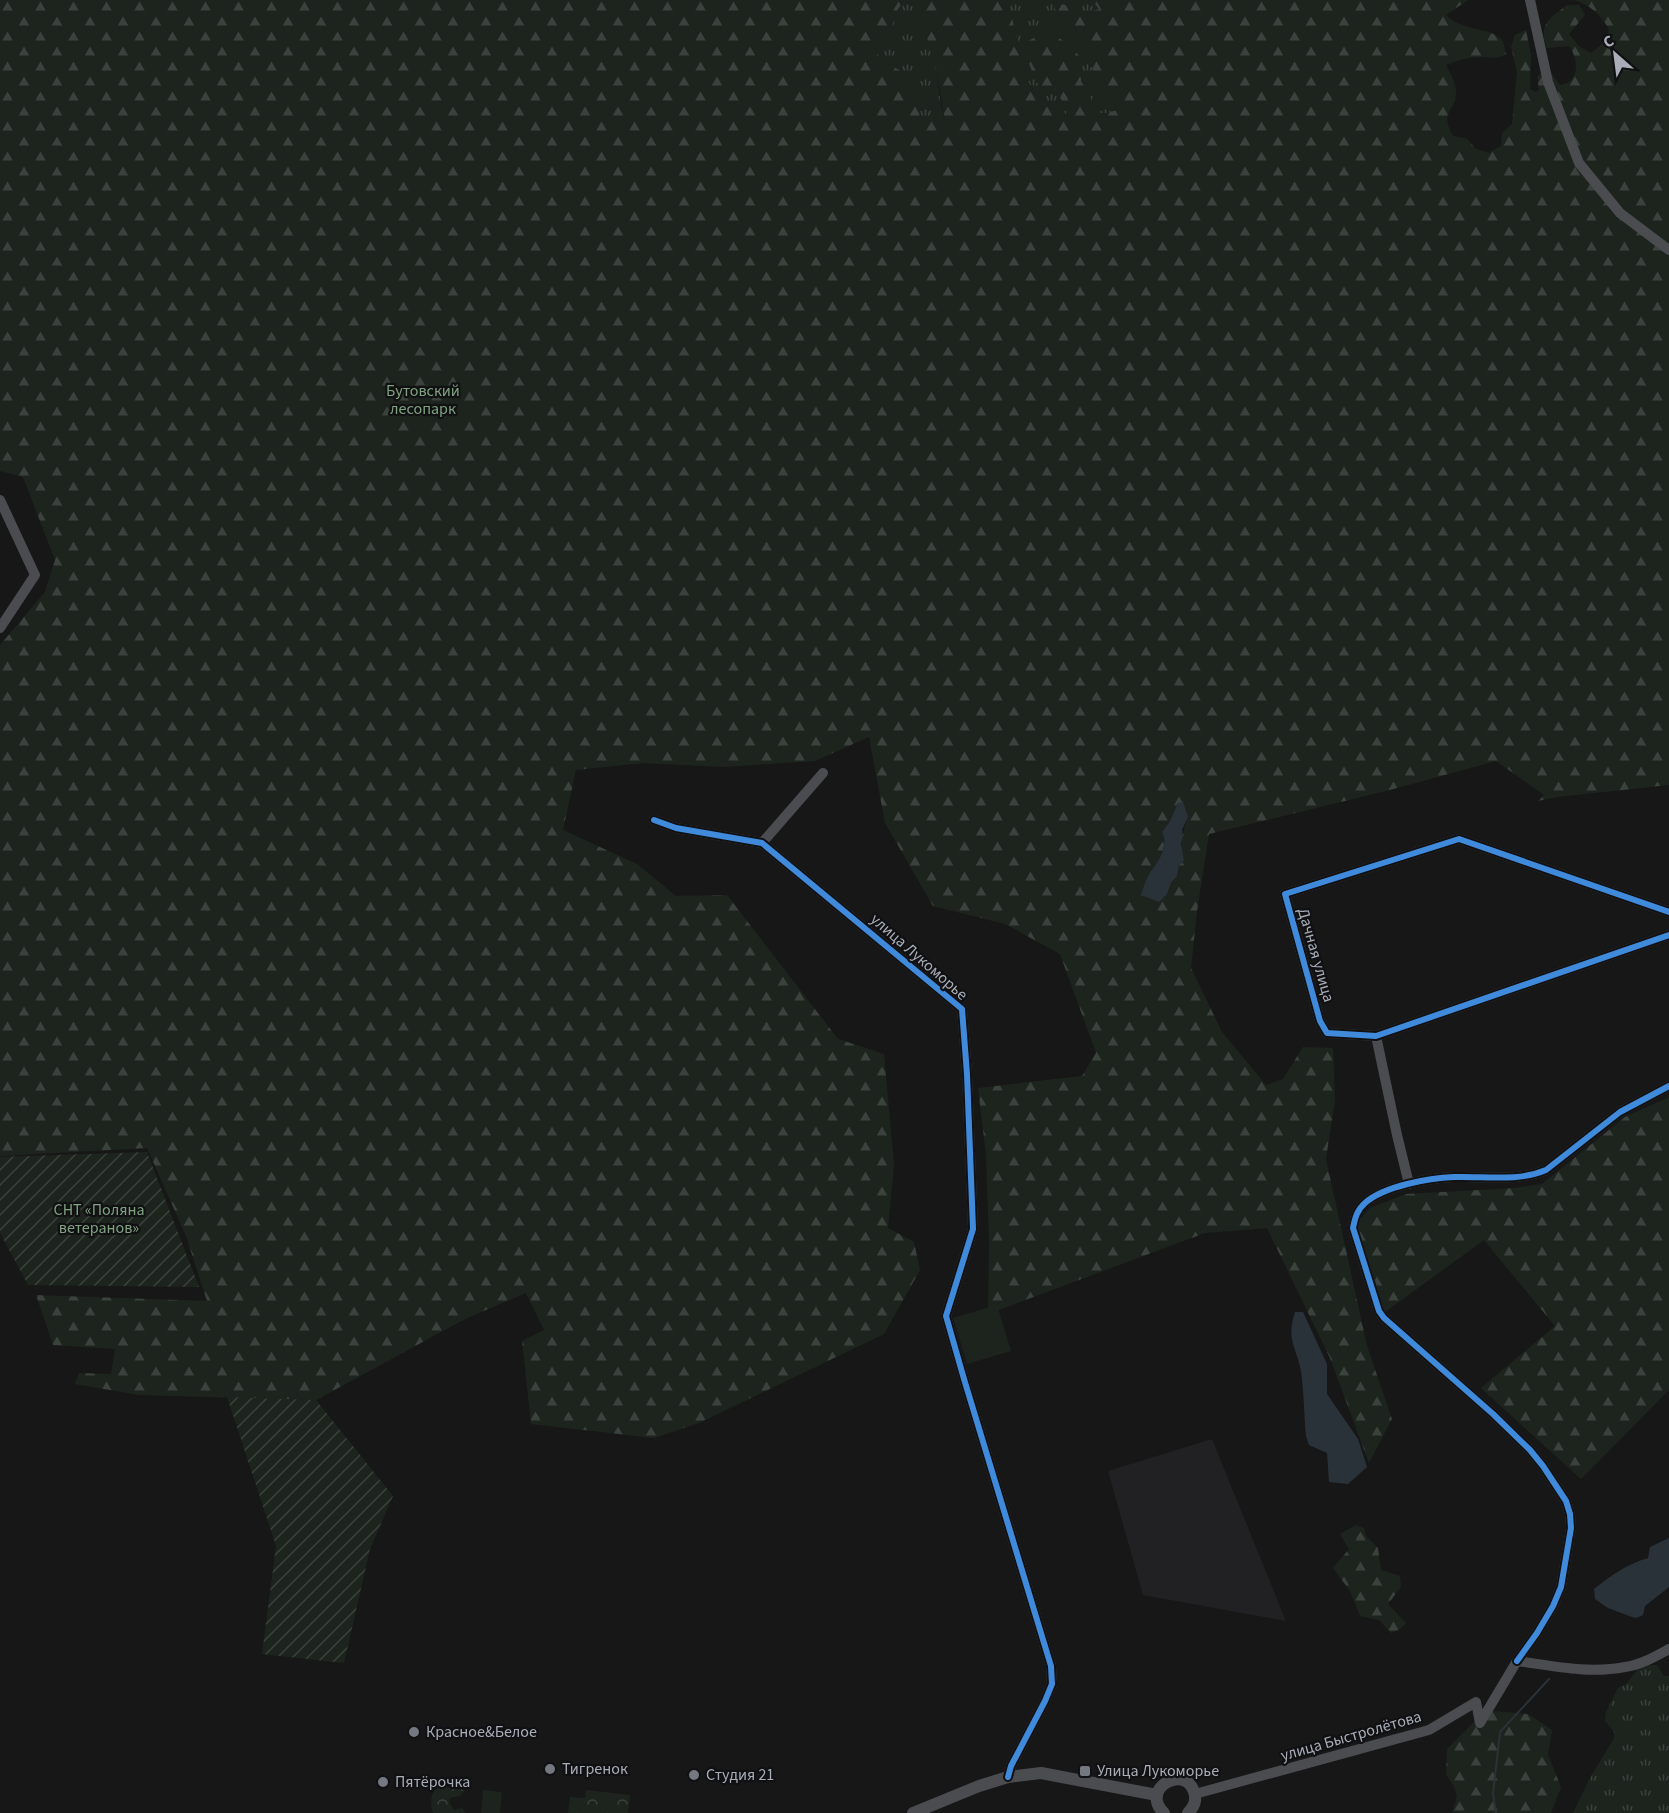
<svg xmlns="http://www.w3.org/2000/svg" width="1669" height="1813" font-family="'Source Sans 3',sans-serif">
	<defs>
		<pattern id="grass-tufts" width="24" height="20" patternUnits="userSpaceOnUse" patternTransform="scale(1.5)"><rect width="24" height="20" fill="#1d241e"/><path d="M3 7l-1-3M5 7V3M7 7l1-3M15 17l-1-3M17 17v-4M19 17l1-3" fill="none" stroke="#3b413d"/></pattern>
		<pattern id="forest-firs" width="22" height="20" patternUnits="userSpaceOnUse" patternTransform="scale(1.5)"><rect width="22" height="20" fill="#1d241e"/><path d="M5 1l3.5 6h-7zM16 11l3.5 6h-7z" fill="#3b413d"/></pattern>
		<pattern id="park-crowns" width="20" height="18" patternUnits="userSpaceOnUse" patternTransform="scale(1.5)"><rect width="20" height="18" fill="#1d241e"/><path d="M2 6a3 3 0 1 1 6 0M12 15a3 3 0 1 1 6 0" fill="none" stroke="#3b413d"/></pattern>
		<pattern id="garden-furrows" width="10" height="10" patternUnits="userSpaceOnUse" patternTransform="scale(1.5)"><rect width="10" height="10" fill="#1d241e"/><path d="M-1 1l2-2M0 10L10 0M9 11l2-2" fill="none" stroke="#3b413d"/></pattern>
	</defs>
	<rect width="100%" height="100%" fill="#171717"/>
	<polygon fill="#212123" points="1212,1439 1286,1621 1143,1595 1108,1471"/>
	<g fill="url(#grass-tufts)">
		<polygon points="904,0 930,0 918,20 932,49 931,58 937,73 940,99 945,122 921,122 914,93 903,72 881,60 874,47 890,32 897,11"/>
		<polygon points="1001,0 1092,0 1100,9 1075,16 1058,17 1087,49 1090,64 1110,90 1117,110 1107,113 1096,113 1090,97 1081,81 1080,58 1075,51 1061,39 1047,31 1036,82 1060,97 1067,111 1063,120 1034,91 1024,75 1012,17"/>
		<polygon points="1647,1665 1657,1665 1664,1676 1669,1676 1669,1813 1573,1813 1589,1780 1614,1738 1614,1732 1605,1721 1606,1712 1618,1688 1626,1684 1638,1669"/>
	</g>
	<g fill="url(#forest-firs)" fill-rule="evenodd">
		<path d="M 0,0 L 904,0 L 897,11 L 890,32 L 874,47 L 881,60 L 903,72 L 914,93 L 921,121 L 945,122 L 937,73 L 931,58 L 932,49 L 918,20 L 930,0 L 1001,0 L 1012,17 L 1024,75 L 1034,91 L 1063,119 L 1067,111 L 1060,97 L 1036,82 L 1027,58 L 1028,41 L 1047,31 L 1061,39 L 1075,51 L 1081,58 L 1081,81 L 1090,97 L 1096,113 L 1107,113 L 1117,110 L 1110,90 L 1100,86 L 1090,64 L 1087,49 L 1058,17 L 1053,3 L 1066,5 L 1075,16 L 1099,9 L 1092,0 L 1468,0 L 1446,15 C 1463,32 1491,27 1502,40 C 1504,44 1505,50 1506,54 C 1495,60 1494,57 1482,57 C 1469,57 1457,60 1446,65 C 1450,73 1456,83 1456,92 C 1455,114 1439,110 1453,136 L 1467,139 L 1476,149 L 1489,153 L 1501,146 L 1502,133 L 1512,124 L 1517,72 L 1511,47 L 1515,35 L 1526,30 L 1531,55 L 1530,89 L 1536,92 L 1539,90 L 1537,77 L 1547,67 L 1560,85 C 1563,84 1567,84 1570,81 C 1580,71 1576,56 1569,46 L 1547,48 C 1538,24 1549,19 1567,5 L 1579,5 L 1585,15 L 1569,34 L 1580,47 L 1591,53 L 1601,45 L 1609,30 C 1602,15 1590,5 1574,0 L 1669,0 L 1669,785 L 1557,797 L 1538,801 L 1544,795 L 1496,761 L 1386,791 L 1209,834 L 1197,911 L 1191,968 L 1222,1032 L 1266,1085 L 1283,1079 L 1303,1047 L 1333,1048 L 1335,1100 L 1326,1159 L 1367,1346 L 1392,1419 L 1369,1463 L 1330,1358 L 1267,1228 L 1205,1233 L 988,1314 L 989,1241 L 986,1155 L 978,1088 L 1082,1076 L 1096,1053 L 1060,954 L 1005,924 L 933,906 L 885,823 L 869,737 L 815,761 L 724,767 L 643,763 L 576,770 L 563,830 L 637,864 L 676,896 L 727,895 L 838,1039 L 884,1054 L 894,1165 L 888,1228 L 914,1242 L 920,1270 L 884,1334 L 699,1423 L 654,1438 L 531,1424 L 522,1341 L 544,1330 L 526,1293 L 465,1319 L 316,1400 L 139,1395 L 75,1384 L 79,1373 L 111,1374 L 115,1349 L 53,1345 L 36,1295 L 207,1301 L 186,1236 L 147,1148 L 0,1156 L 0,645 L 45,592 L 55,560 L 23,477 L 0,471 ZM 1178,803 L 1188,817 C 1182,832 1180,845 1184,861 L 1179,865 L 1177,876 L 1171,883 L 1167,894 L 1151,874 C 1158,861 1169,846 1162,832 L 1170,821 Z"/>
		<polygon points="1669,1097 1669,1390 1581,1479 1481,1388 1555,1326 1484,1240 1385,1312 1359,1231 1359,1221 1370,1208 1406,1194 1515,1188 1542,1184 1625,1117"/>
		<polygon points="1356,1525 1364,1528 1366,1536 1378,1548 1381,1570 1400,1576 1401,1587 1388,1604 1406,1623 1399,1630 1391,1633 1379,1620 1360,1616 1350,1591 1333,1568 1349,1549 1340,1534"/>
		<polygon points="1492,1711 1528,1714 1552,1730 1548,1755 1561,1787 1551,1813 1452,1813 1457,1797 1454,1786 1446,1774 1447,1749 1477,1719"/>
	</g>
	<g fill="url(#park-crowns)">
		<path d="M 440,1786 L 465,1790 L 460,1796 L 450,1798 L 449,1802 L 454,1810 L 462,1808 L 466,1813 L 433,1813 C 430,1803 430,1791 440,1786 Z"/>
		<polygon points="586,1790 630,1795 628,1813 568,1813 570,1797 585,1798"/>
	</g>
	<g fill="url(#garden-furrows)">
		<polygon points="147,1152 199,1287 28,1285 0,1233 0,1157"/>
		<polygon points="227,1397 316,1400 393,1496 370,1549 344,1663 262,1654 276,1546"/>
	</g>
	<g fill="#1d241e">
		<polygon points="997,1305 1011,1351 967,1364 953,1318"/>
		<polygon points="483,1790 502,1792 500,1813 481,1813"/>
	</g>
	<g fill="#2a3239">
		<path d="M 1183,802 L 1188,817 L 1182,830 L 1183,837 L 1181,843 L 1184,861 L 1179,865 L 1177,876 L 1171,883 L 1167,894 L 1159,902 L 1141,895 C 1143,889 1145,882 1148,876 C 1156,864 1170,848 1162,832 L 1170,821 L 1178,803 Z"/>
		<path d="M 1295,1312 L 1303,1312 L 1327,1364 L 1327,1394 L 1358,1439 L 1367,1467 L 1348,1484 L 1329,1482 L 1327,1453 L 1309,1445 L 1306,1436 C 1304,1415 1304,1392 1301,1371 C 1296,1345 1286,1341 1295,1312 Z"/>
		<path d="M 1669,1538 L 1669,1587 L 1645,1606 L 1643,1615 L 1636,1618 L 1632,1617 L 1608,1608 L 1595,1599 L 1594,1589 C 1610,1576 1629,1563 1648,1558 L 1650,1547 Z"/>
	</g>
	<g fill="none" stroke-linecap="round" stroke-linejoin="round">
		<polyline stroke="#2a3239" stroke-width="2" points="1496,1813 1493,1794 1500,1732 1549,1679"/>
		<g stroke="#4b4c50" stroke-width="10">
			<polyline points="1530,0 1548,82 1579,163 1620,213 1669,250"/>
			<polyline points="0,500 35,575 0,628"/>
			<polyline points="654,820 676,828 762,843 962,1009 967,1074 973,1229 946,1316 964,1379 1051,1666 1052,1684 1045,1701 1011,1766 1008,1777"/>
			<polyline points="762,843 823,773"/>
			<polyline points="1669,912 1459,839 1285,894 1320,1021 1327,1033 1376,1036 1669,935"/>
			<polyline points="1376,1036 1397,1135 1409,1184"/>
			<path d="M 1517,1661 L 1537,1633 L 1553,1606 L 1561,1587 L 1571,1528 L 1570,1514 L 1566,1501 L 1543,1466 L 1530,1450 L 1493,1414 L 1384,1318 L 1379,1311 L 1353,1228 C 1355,1218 1357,1210 1365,1203 C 1384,1186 1429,1178 1454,1177 C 1484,1176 1518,1182 1546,1170 L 1620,1112 L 1669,1086"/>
			<path d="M 1195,1794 L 1429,1730 L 1476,1702 L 1480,1723 L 1517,1661 C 1553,1666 1589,1674 1625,1667 C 1641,1665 1656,1656 1669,1649"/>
		</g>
		<g stroke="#4b4c50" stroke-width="12">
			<polyline points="913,1813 979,1786 1008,1777 1041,1773 1157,1795"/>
			<path d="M 1164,1813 C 1139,1789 1185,1763 1194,1792 C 1197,1800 1194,1807 1188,1813"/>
		</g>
		<g stroke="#111113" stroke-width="10">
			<g id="cycleway">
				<polyline points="654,820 676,828 762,843 962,1009 967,1074 973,1229 946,1316 964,1379 1051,1666 1052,1684 1045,1701 1011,1766 1008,1777"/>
				<polyline points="1669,912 1459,839 1285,894 1320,1021 1327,1033 1376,1036 1669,935"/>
				<path d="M 1517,1661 L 1537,1633 L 1553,1606 L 1561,1587 L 1571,1528 L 1570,1514 L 1566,1501 L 1543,1466 L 1530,1450 L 1493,1414 L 1384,1318 L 1379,1311 L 1353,1228 C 1355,1218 1357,1210 1365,1203 C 1384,1186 1429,1178 1454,1177 C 1484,1176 1518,1182 1546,1170 L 1620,1112 L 1669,1086"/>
			</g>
		</g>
		<use href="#cycleway" stroke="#408adc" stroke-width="6"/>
	</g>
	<g fill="#757880" stroke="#111113" stroke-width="2">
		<circle cx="414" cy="1732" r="6"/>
		<circle cx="550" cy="1769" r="6"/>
		<rect x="1079" y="1765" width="12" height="12" rx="3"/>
		<circle cx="694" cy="1775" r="6"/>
		<circle cx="383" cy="1782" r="6"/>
	</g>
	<g text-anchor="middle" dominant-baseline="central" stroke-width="4.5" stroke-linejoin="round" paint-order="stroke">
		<g font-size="16" fill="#7fa381" stroke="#111113">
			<text x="423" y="391">Бутовский<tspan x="423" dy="18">лесопарк</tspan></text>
			<text x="99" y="1210">СНТ «Поляна<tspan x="99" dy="18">ветеранов»</tspan></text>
		</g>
		<g font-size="16" fill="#a8adb8" stroke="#111113">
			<text transform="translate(1316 955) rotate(74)">Дачная улица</text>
			<text transform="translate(919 957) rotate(41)">улица Лукоморье</text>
			<text transform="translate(1351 1736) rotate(-16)">улица Быстролётова</text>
		</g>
		<g font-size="16" fill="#a8adb8" stroke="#111113" text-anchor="start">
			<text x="426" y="1732">Красное&amp;Белое</text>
			<text x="562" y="1769">Тигренок</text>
			<text x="1097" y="1771">Улица Лукоморье</text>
			<text x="706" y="1775">Студия 21</text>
			<text x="395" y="1782">Пятёрочка</text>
		</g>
	</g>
	<g transform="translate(1615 54) rotate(332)" stroke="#111113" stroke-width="4.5" paint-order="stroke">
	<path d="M0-4.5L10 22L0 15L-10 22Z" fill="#a8adb8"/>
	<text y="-9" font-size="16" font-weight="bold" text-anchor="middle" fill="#a8adb8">С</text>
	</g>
</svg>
